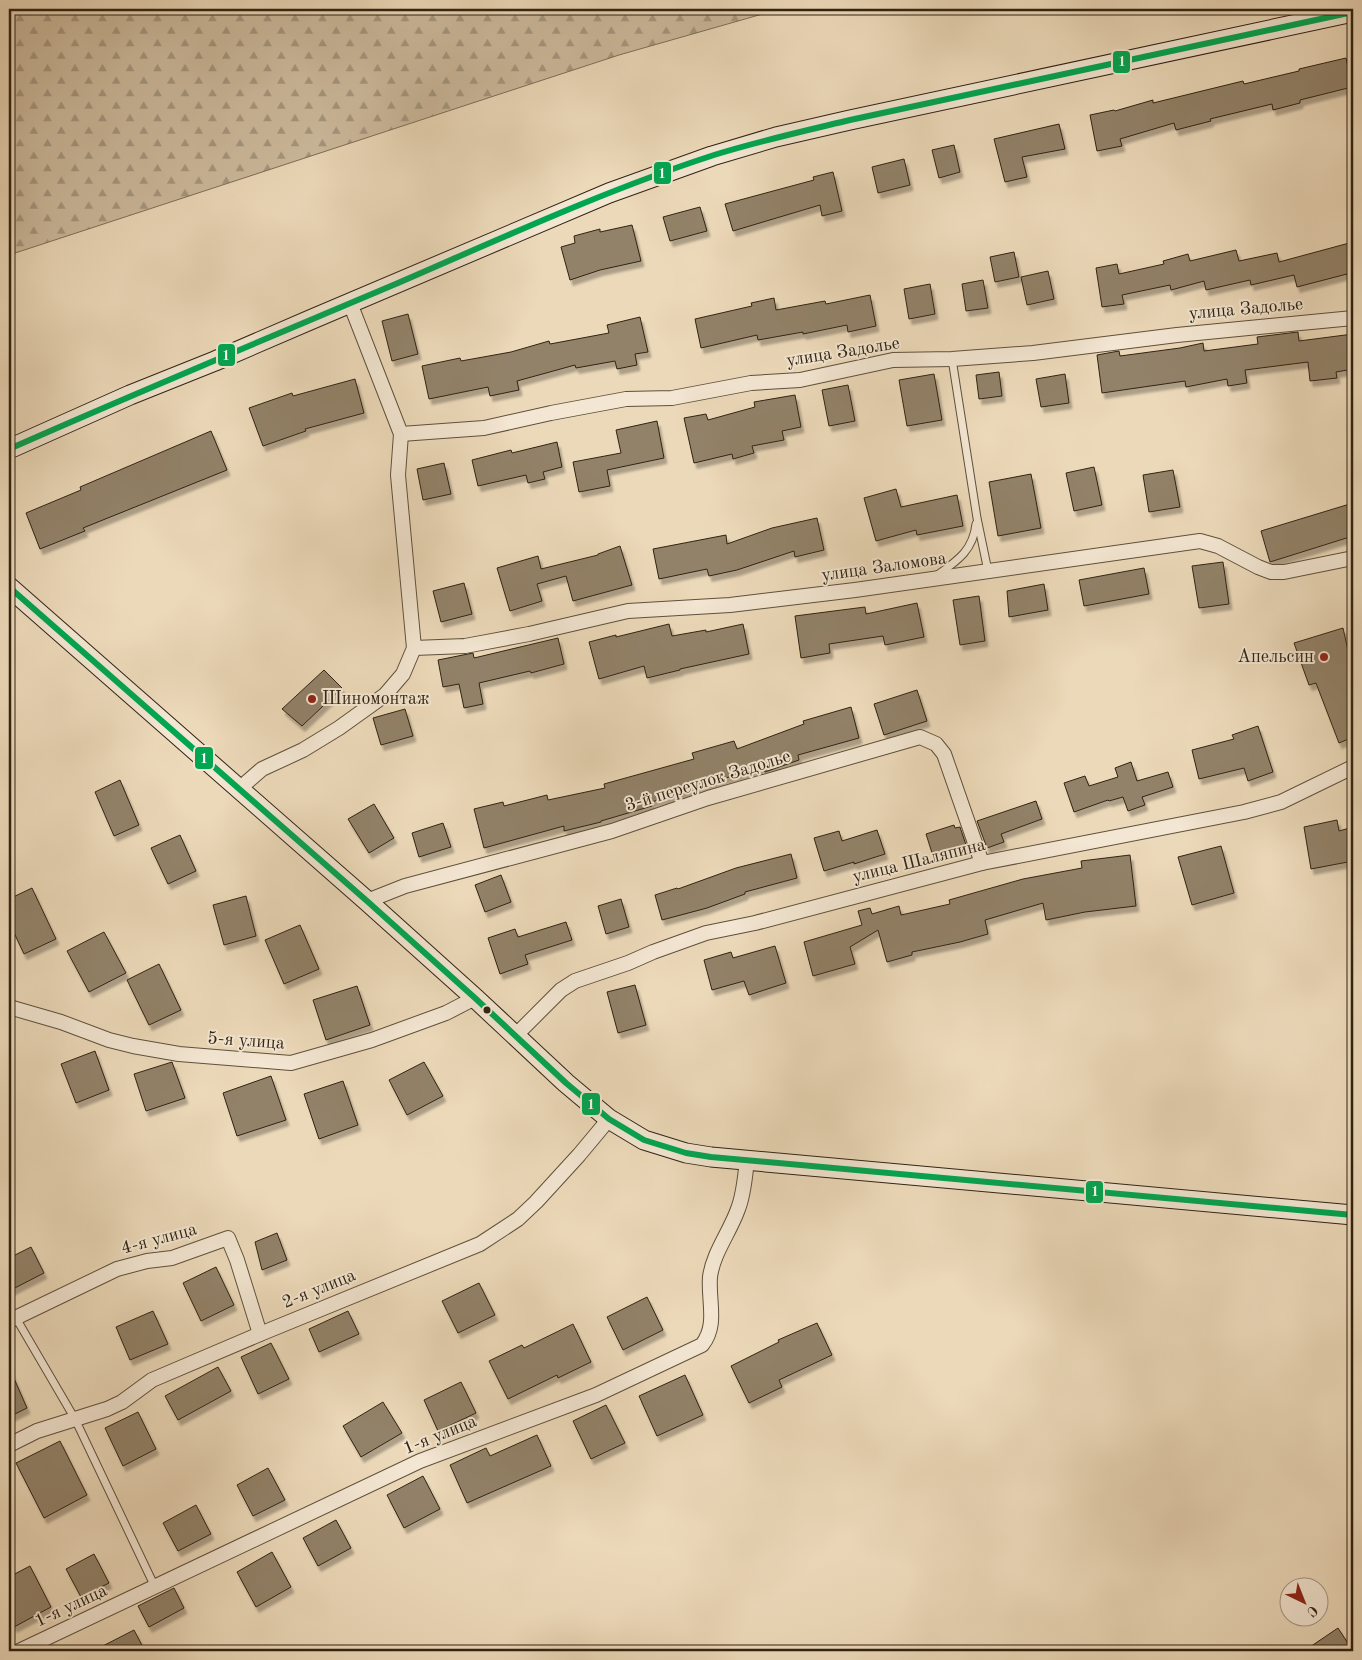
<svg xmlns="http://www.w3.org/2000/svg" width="1362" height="1660" font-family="'Old Standard TT',serif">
	<defs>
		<pattern id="forest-firs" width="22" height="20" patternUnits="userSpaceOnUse" patternTransform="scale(1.25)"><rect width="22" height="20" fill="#ccba9d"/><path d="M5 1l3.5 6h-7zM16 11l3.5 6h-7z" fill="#a6977f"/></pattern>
		<filter id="shadow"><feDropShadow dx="3" dy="5.5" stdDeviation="1" flood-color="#0004"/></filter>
	</defs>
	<rect width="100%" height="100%" fill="#ecd9b9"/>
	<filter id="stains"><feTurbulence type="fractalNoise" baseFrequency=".004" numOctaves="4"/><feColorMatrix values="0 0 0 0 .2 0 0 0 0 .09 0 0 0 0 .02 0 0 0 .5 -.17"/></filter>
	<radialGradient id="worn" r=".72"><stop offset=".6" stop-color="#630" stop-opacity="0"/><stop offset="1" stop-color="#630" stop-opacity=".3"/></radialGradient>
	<polygon fill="url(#forest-firs)" stroke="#7e6e58" points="9,9 780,9 619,55 9,255"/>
	<g fill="#928269" stroke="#302312" filter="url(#shadow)">
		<polygon points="1346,58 1352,87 1300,100 1300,103 1273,110 1272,104 1210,119 1211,121 1176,130 1174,123 1120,139 1122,146 1097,151 1090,115 1114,110 1115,111 1153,100 1153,103 1243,81 1244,84 1299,71 1299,69"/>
		<polygon points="1059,124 1065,149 1022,157 1027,177 1005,182 994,139"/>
		<polygon points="954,145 960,172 939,178 932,150"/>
		<polygon points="904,159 910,185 878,193 872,167"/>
		<polygon points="833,172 842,211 822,216 820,205 733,231 725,204 814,180 813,177"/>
		<polygon points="700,207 707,231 670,241 663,217"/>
		<polygon points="632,225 641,261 600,270 570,280 561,247 575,243 574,236 600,229 600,232"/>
		<polygon points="1353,242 1353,280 1349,280 1347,274 1297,287 1294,275 1251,285 1250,280 1206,290 1204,281 1171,290 1170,285 1122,295 1124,304 1102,307 1096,268 1117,264 1119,274 1164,264 1163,261 1188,254 1190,261 1236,250 1239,261 1277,253 1279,262"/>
		<polygon points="1014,252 1019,277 995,282 990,257"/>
		<polygon points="1048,271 1054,299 1027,305 1021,277"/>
		<polygon points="983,280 988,308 966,311 962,284"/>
		<polygon points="930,284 935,314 909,319 904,289"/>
		<polygon points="870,295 876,326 848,332 847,325 803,334 803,332 758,340 757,335 701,348 695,319 752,306 751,303 774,298 776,310 825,301 826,304"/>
		<polygon points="408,314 418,354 392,361 382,321"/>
		<polygon points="640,317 648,352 635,354 637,365 617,369 615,361 576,368 575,365 517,381 519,390 490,396 488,387 429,399 422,366 460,358 461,361 511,352 549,341 550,344 609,333 607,325"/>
		<polygon points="1298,332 1299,341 1353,334 1353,369 1336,372 1337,378 1310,381 1308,362 1245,370 1247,383 1228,386 1227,379 1186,387 1185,381 1102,393 1097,355 1119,351 1120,356 1180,348 1203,343 1204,351 1258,344 1257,337"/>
		<polygon points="999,372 1002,396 979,399 976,375"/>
		<polygon points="934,374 942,420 907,426 899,380"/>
		<polygon points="1065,374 1069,403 1041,407 1036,379"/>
		<polygon points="355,379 364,413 305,429 306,431 263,446 249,408 292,393 293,396"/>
		<polygon points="848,385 855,421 829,426 822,390"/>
		<polygon points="795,395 801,427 782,431 784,440 752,446 754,453 733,459 732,454 694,463 684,418 706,414 708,420 755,407 754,402"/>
		<polygon points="657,421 664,458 607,470 610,486 579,492 573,462 621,453 616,430"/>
		<polygon points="211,431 227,470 83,528 85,531 40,549 26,513 81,490 80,487"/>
		<polygon points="557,442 562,467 543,472 545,479 528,483 526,475 478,486 472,460 511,450 512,453"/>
		<polygon points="444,463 451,494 423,500 417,469"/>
		<polygon points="1094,467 1102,505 1074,511 1066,473"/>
		<polygon points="1173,470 1180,507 1149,512 1143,475"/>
		<polygon points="1031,474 1041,528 998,536 989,482"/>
		<polygon points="896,489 901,507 957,495 963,526 917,535 916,530 876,541 864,498"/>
		<polygon points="1353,503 1353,536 1270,562 1261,531"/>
		<polygon points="817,518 824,550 795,557 794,551 737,570 709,576 707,569 659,579 653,549 726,535 727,544 772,528"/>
		<polygon points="620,546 632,585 573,601 566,576 537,584 542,601 510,611 497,568 538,556 541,569 598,555 598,554"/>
		<polygon points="1223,562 1229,604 1199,608 1192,566"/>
		<polygon points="1144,568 1149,594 1084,606 1079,580"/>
		<polygon points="464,583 472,614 441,622 433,591"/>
		<polygon points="1044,584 1048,610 1009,617 1007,591"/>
		<polygon points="979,596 985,641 960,645 953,600"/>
		<polygon points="917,603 924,637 885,645 883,636 829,644 830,653 801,658 795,616 865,607 866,614"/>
		<polygon points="669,624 672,636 706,630 706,632 743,624 749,654 680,669 680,670 647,678 644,666 599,679 589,642 616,635 616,637"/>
		<polygon points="1343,628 1353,673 1353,737 1339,743 1316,683 1309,685 1294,643"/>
		<polygon points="558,638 564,664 531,673 530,671 479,683 483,704 464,708 459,684 443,687 438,660 473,653 474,658"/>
		<polygon points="324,670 342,688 302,726 282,709"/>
		<polygon points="917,690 927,721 884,735 874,704"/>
		<polygon points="851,707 859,738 798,755 799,760 765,772 764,767 691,788 692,791 651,802 652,806 601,821 601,822 564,831 564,826 484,848 474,809 503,802 504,806 547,795 548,800 605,788 604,784 694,759 692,753 734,741 737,749 804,724 803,721"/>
		<polygon points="405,709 413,736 381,745 373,718"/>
		<polygon points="1258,726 1273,772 1248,781 1244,768 1199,779 1192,750 1234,739 1232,735"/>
		<polygon points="1131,762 1137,781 1168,772 1173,787 1142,797 1145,805 1128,811 1123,797 1109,801 1108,800 1074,812 1064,783 1085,776 1089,786 1118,777 1115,768"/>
		<polygon points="120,780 139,825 114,836 95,792"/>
		<polygon points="1036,801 1042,819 1001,834 1004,842 987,848 977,821"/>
		<polygon points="374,804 394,838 369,853 348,819"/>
		<polygon points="1337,820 1339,831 1353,827 1353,861 1311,869 1304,827"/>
		<polygon points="443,823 451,847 419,857 412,833"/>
		<polygon points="954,825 955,828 960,827 966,845 933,856 926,834"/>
		<polygon points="877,830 885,854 854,864 854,862 824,871 814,838 839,831 842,841"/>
		<polygon points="180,835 196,871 168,884 151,848"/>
		<polygon points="1221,846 1234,893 1192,905 1178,857"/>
		<polygon points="791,854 797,878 745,892 745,894 707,908 662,920 655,895 677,888 678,889 736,868"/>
		<polygon points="1130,855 1136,906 1085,912 1046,920 1043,903 985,920 988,934 960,942 912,952 912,955 887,962 878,930 850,947 855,964 813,976 804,942 862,925 858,911 870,908 872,914 899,906 901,915 950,904 949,900 1023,879 1082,868 1081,861"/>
		<polygon points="501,875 511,902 485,912 475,885"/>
		<polygon points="32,888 56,939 24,954 9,922 9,899"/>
		<polygon points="246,896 256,936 224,945 213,905"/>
		<polygon points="621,899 629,927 606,934 598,906"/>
		<polygon points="566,922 572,940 525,955 528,964 500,974 488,938 515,929 518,937"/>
		<polygon points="300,925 319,969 284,984 265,940"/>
		<polygon points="104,932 126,973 89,992 67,951"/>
		<polygon points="775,946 786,983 749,995 744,981 712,990 704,960 731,952 733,958"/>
		<polygon points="159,964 181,1010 149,1025 127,980"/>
		<polygon points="635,985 646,1025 618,1033 607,992"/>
		<polygon points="357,986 370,1025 326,1040 313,1000"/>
		<polygon points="95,1051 109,1090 76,1103 61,1064"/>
		<polygon points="172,1062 185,1098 146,1111 134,1074"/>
		<polygon points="424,1062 443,1096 407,1115 389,1080"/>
		<polygon points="271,1076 286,1120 237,1136 223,1093"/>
		<polygon points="343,1081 358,1125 319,1139 304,1094"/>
		<polygon points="277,1233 287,1260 262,1270 255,1242"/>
		<polygon points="31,1247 44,1273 9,1291 9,1258"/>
		<polygon points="216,1267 234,1305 201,1321 183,1283"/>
		<polygon points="479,1283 495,1315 458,1333 442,1301"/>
		<polygon points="647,1297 663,1330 623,1350 607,1317"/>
		<polygon points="153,1311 168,1344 130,1360 116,1327"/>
		<polygon points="348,1311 359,1334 319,1352 309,1329"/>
		<polygon points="817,1323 832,1355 779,1380 782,1387 749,1403 731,1366 779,1342 778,1340"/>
		<polygon points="573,1324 591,1362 558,1378 557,1375 508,1399 489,1361 522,1345 524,1348"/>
		<polygon points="271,1343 289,1379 258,1394 241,1357"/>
		<polygon points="9,1367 27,1408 9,1417"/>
		<polygon points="218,1367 231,1391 178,1420 165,1396"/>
		<polygon points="685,1375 703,1415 657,1436 639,1396"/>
		<polygon points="461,1382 476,1413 438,1431 424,1400"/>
		<polygon points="383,1402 402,1433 361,1457 343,1426"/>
		<polygon points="606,1405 625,1443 591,1459 573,1421"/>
		<polygon points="138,1412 156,1449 123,1466 105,1428"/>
		<polygon points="537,1435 551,1466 467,1503 450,1465 486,1448 490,1456"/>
		<polygon points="60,1441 87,1495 44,1518 16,1463"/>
		<polygon points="268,1468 285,1500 253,1516 237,1485"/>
		<polygon points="423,1476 440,1509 404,1528 387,1495"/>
		<polygon points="196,1505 211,1534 178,1551 163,1523"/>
		<polygon points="336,1520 351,1548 318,1566 303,1538"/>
		<polygon points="272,1552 291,1587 256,1607 237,1572"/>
		<polygon points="94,1554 109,1583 81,1597 66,1569"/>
		<polygon points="30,1566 51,1607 14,1627 9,1618 9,1577"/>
		<polygon points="174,1588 184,1608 149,1627 138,1606"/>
		<polygon points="1338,1628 1353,1651 1304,1651"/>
		<polygon points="134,1630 145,1651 93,1651"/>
	</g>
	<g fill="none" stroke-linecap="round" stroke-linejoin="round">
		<g stroke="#5f503c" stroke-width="9">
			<g id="lane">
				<polyline points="952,359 977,518 988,571"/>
				<path d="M 936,576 C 957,561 973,551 976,524"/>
				<polyline points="16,1318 75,1419 155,1587"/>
			</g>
		</g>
		<g stroke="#5f503c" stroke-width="16">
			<g id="street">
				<polyline points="401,434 484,428 551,413 626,399 672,398 751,383 800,380 893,360 952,359 1033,353 1177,335 1353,318"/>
				<polyline points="414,648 465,646 529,634 628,611 730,605 855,590 1200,541 1218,546 1258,567 1271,572 1284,572 1353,558"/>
				<polyline points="239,789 262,769 303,750 339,728 385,695 403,674 414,648 398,475 401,434 350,303"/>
				<polyline points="367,901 405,886 612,831 708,798 920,737 936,744 944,754 982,863"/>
				<polyline points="9,1007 61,1022 109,1040 133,1046 179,1054 291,1063 372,1040 446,1013 475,998"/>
				<polyline points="515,1036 561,990 575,981 628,963 653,952 706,933 755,923 982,863 1244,812 1281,802 1353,767"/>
				<polyline points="9,1321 117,1269 147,1261 172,1258 228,1238 237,1260 260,1334"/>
				<polyline points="9,1445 37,1431 107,1409 122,1402 152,1380 260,1334 480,1244 518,1219 536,1202 579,1155 609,1119"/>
				<path d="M 19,1651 L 420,1461 L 596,1395 L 702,1345 C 718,1325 708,1301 710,1277 C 713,1253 730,1232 738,1209 C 744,1194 745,1176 747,1160"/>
			</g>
		</g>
		<g stroke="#302312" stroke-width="21">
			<g id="secondary">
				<polyline points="9,449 130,395 215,361 310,320 609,193 712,156 776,137 850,120 1353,12"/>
				<polyline points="9,587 367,901 475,998 566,1083 591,1104 609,1119 644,1140 686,1153 711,1157 1353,1215"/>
			</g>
		</g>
		<use href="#lane" stroke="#f3e6d2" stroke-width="7"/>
		<use href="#street" stroke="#f3e6d2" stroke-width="14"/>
		<use href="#secondary" stroke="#f3e6d2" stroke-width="19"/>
		<g stroke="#f3e6d2" stroke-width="10">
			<g id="bus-1">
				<path d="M 9,449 C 138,392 268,338 398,283 C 502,238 606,190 714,155 C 759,141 804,131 850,120 L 1353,12"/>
				<polyline points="9,587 367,901 475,998 566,1083 609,1119 644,1140 686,1153 711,1157 1353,1215"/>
			</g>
		</g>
		<use href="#bus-1" stroke="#00a651" stroke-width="6"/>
	</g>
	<g fill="#8f2418" stroke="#f3e6d2" stroke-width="2">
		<circle cx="1324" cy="657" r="5"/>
		<circle cx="312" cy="699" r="5"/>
	</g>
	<circle fill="#302312" stroke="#f3e6d2" stroke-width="2" cx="487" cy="1010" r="4.5"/>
	<g text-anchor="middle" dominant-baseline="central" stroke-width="4" stroke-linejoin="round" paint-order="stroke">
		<g font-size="18" fill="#302312" stroke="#f3e6d2">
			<text transform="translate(1246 309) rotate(-5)">улица Задолье</text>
			<text transform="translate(843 352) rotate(-9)">улица Задолье</text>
			<text transform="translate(884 567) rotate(-8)">улица Заломова</text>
			<text transform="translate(708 781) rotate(-17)">3-й переулок Задолье</text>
			<text transform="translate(919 861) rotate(-14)">улица Шаляпина</text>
			<text transform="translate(246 1041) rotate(4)">5-я улица</text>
			<text transform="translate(159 1239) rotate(-15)">4-я улица</text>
			<text transform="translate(319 1289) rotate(-22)">2-я улица</text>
			<text transform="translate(440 1435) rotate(-22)">1-я улица</text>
			<text transform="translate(71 1606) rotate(-25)">1-я улица</text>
		</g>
		<g font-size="18" fill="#302312" stroke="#f3e6d2" text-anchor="end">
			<text x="1314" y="657">Апельсин</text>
			<text x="322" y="699" text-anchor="start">Шиномонтаж</text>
		</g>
	</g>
	<g stroke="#f3e6d2" stroke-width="2">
		<rect x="1112" y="50" width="19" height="24" rx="5" fill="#00a651"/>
		<rect x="653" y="161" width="19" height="24" rx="5" fill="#00a651"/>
		<rect x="217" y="343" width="19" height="24" rx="5" fill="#00a651"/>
		<rect x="194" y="746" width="20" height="24" rx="5" fill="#00a651"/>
		<rect x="581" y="1092" width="20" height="24" rx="5" fill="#00a651"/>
		<rect x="1085" y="1180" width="19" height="24" rx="5" fill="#00a651"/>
	</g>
	<g font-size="14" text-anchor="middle" font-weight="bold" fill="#fff">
		<text x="1122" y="66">1</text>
		<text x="662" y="178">1</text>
		<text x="226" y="360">1</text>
		<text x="204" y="763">1</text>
		<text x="591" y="1109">1</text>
		<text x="1095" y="1196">1</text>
	</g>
	<rect width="1362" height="1660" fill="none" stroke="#ecd9b9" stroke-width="30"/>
	<rect x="10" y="10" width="1342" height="1640" fill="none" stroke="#302312" stroke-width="2.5"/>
	<rect x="15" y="15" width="1332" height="1630" fill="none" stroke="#302312"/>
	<g transform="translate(1304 1602) rotate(137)"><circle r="24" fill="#f3e6d2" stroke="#a59885"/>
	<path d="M0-4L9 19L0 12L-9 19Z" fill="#8f2418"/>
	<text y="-8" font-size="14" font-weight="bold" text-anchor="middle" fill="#302312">С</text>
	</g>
	<rect width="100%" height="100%" filter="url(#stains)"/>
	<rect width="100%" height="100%" fill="url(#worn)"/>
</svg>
